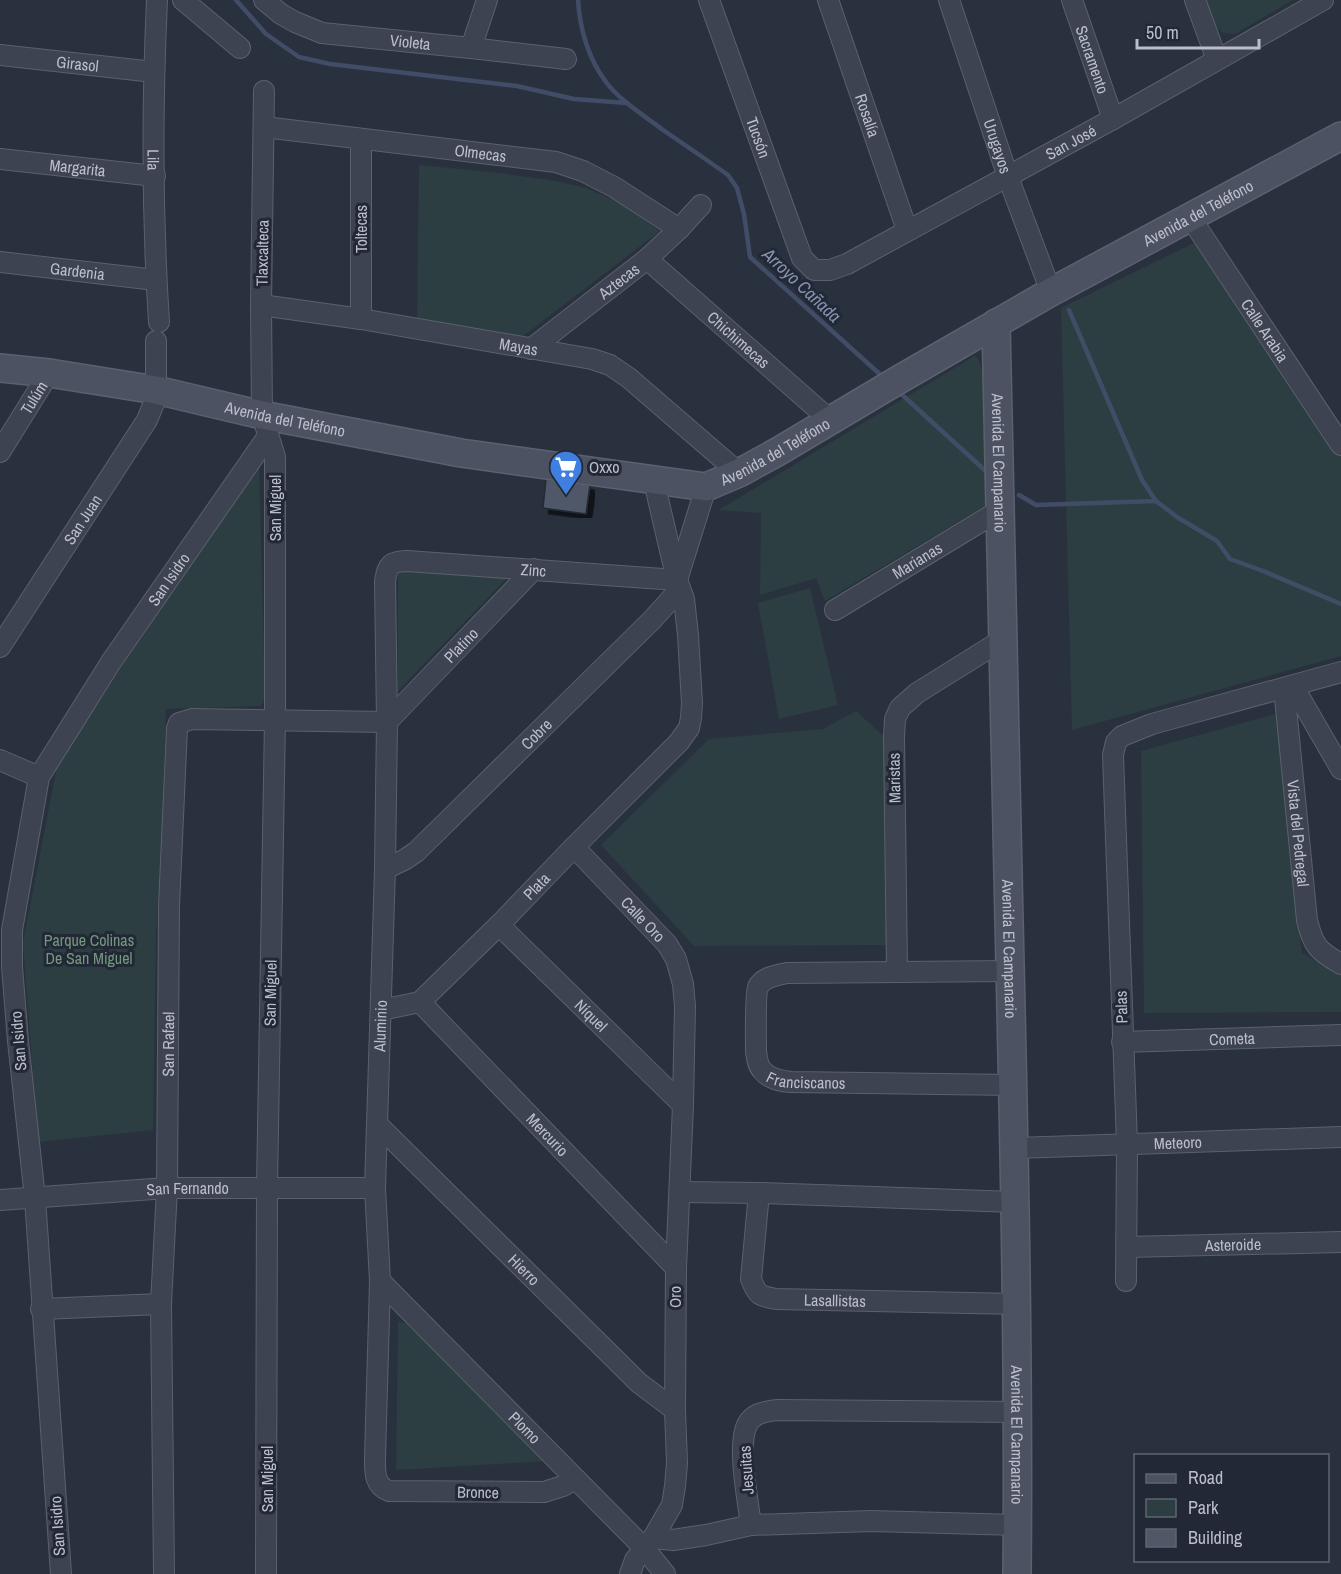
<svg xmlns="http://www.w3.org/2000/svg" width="1341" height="1574" font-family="'Archivo Narrow',sans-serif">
	<defs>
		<filter id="shadow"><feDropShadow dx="5.5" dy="5.5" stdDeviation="0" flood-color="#0009"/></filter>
	</defs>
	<rect width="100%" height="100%" fill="#29313f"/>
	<g fill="#2c3e41">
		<polygon points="1203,0 1293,0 1235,34 1223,33 1213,24"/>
		<polygon points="419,165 500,173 556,181 586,188 622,204 660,231 522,337 417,320"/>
		<polygon points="1196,242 1341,452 1341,656 1072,730 1061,308"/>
		<polygon points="976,355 993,394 993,501 825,601 816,578 760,595 761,513 719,510"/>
		<polygon points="259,462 265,697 261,706 166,709 161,854 156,932 153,1130 38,1142 23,943 57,766 131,652"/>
		<polygon points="398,571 507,578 398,691"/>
		<polygon points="810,588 838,705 779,719 758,603"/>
		<polygon points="856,711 888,740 889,945 694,946 601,845 709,739 823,729"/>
		<polygon points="1276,714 1302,953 1341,975 1341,1012 1144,1013 1141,751"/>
		<polygon points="398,1321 407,1324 546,1461 396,1470"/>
	</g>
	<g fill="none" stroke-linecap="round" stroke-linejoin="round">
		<g stroke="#414d67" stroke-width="4.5">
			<polyline points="236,0 266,34 299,57 330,64 517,86 574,99 627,103"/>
			<path d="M 578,0 C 580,30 588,58 606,82 C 619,100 646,117 663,130 C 685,145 707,160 728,175 L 737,188 L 744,214 L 750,257 L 883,377"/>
			<polyline points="1069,310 1142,480 1156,501 1177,517 1217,541 1230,559 1263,571 1341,604"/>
			<polyline points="898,391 989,474"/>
			<polyline points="1019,495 1036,505 1156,501"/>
		</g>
	</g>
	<polygon fill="#505868" stroke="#242a37" stroke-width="1.5" filter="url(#shadow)" points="546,479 590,485 586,514 543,508"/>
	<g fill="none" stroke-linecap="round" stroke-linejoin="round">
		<g stroke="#5b616d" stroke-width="22">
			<g id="street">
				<path id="s1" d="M 157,0 C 152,107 152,215 159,322"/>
				<polyline points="183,0 240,48"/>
				<path id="s2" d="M 264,0 L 281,14 L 295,22 L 322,33 L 471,48 L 566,59"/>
				<path id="s3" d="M 709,0 L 802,258 L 814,270 L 830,270 L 847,264 L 1113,119 L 1323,0"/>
				<path id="s4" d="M 828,0 L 907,230"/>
				<path id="s5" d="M 949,0 L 1008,177 L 1051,292"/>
				<path id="s6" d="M 1072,0 L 1113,119"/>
				<polyline points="1195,0 1217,60"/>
				<polyline points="471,48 487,0"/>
				<path id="s7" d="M 0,55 L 154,72"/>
				<polyline points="264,91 261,305 262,415 275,457 275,720 267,1187 266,1574"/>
				<path id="s8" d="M 264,127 L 556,162 L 583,171 L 614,187 L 679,229"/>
				<path id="s9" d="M 0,159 L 155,176"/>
				<path id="s10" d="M 1190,217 L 1341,445"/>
				<path id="s11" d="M 647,259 L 830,420"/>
				<path id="s12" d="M 0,262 L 156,280"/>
				<path id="s13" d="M 261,305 L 361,319 L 592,359 L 610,365 L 629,378 L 739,473"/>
				<polyline points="361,319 361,139"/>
				<path id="s14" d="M 531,349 L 647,259 L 679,229 L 701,205"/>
				<path id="s15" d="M 0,452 L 49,373"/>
				<polyline points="677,580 706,487"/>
				<path id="s16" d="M 835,610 L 1000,510"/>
				<path id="s17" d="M 0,647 L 147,420 L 154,403 L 156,390 L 156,341"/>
				<polyline points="1293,686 1341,769"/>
				<path id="s18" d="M 1284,688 L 1307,920 C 1313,946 1318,951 1341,964"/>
				<polyline points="0,760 39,777"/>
				<path id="s19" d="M 574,847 L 667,944 L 676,959 L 683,984 L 685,1006 L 683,1105 L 676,1268 L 675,1410 L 677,1463 L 675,1486 L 672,1505 L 653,1538 L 635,1560 L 630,1574"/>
				<path id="s20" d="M 385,869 L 404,860 L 416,852 L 652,620 L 680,589"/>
				<path id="s21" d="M 499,925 L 683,1105"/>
				<polyline points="897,971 894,737 895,719 900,708 917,693 1002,640"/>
				<path id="s22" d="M 1010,971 L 787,973 C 777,975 763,977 758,987 C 755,994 756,1042 756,1052 C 757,1058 758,1066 762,1070 C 769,1079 780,1081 791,1082 L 1014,1085"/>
				<path id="s23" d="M 420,1002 L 676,1268"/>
				<path id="s24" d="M 381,1010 L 420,1002 L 499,925 L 574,847 L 679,742 L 689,728 L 691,718 L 692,703 L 688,635 L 684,599 L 677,580 L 658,499 L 654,479"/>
				<path id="s25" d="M 1122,1042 L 1341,1035"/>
				<path id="s26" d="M 377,1124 L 639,1383 L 675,1410"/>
				<path id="s27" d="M 1014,1148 L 1341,1137"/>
				<polyline points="680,1192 759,1193 1014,1202"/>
				<path id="s28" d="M 759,1193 L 751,1279 C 757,1295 759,1296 776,1299 L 1017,1304"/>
				<path id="s29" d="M 0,1200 L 167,1188 L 375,1188"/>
				<path id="s30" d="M 1127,1247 L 1341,1242"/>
				<path id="s31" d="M 380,1281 L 644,1548 L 665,1574"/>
				<polyline points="1126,1281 1127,1144 1113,755 1116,742 1122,736 1152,724 1341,672"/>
				<polyline points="41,1309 161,1304"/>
				<path id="s32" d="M 575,1479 L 563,1486 L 544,1492 L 389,1491 C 374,1486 375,1471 375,1458 L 380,1281 L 375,1188 L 385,869 L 387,722 L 385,581 C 388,564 390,562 407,561 L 677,580"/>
				<path d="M 1018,1525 L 871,1521 L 751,1525 C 748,1501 737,1445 747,1425 C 753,1413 764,1412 776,1410 L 1018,1412"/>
				<polyline points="653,1538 673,1540 706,1535 751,1525"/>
				<path id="s33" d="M 61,1574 L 35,1198 L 18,1041 L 12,967 L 12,930 L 39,777 L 111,662 L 268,436"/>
				<path id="s34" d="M 164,1574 L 161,1304 L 167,1188 L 169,906 L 177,728 L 179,723 L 192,719 L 387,722 L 534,569"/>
			</g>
		</g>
		<g stroke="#5b616d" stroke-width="30">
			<g id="secondary">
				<path id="s35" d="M 996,323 C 1001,522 1004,721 1009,920 C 1014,1138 1019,1356 1017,1574"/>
				<path id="s36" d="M 0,368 L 49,373 L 156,390 L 262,415 L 461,453 L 706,487 L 739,473 L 779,451 L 900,379 L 1051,292 L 1341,136"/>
			</g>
		</g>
		<use href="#street" stroke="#3d4350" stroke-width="20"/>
		<use href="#secondary" stroke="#4c5262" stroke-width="27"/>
	</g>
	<defs>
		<g id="supermarket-pin" transform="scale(1.725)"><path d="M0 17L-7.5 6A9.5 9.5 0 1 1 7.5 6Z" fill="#3f7fe0" stroke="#222835"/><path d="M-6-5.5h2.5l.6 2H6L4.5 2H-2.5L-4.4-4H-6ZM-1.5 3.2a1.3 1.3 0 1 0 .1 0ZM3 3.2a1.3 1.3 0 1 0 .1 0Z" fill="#fff"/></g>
	</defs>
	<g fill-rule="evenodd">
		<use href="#supermarket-pin" x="566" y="467"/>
	</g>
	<g text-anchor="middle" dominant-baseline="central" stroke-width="6" stroke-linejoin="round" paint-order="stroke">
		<g font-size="16" fill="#babfca" stroke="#222835">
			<text stroke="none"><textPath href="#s2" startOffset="156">Violeta</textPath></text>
			<text stroke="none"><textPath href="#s6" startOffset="63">Sacramento</textPath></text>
			<text stroke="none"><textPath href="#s7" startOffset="78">Girasol</textPath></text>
			<text stroke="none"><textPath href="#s4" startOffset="122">Rosalía</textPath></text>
			<text stroke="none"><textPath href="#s3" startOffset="146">Tucsón</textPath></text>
			<text stroke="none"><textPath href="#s3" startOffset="580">San José</textPath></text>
			<text stroke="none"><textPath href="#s5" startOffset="154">Urugayos</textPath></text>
			<text stroke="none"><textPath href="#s8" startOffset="218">Olmecas</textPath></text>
			<text stroke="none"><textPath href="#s1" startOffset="160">Lila</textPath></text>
			<text stroke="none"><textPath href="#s9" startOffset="78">Margarita</textPath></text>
			<text stroke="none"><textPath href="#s36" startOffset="1280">Avenida del Teléfono</textPath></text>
			<text transform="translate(361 229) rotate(-90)">Toltecas</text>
			<text transform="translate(262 253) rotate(-89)">Tlaxcalteca</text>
			<text stroke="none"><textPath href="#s12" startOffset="78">Gardenia</textPath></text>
			<text stroke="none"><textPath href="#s14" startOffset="111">Aztecas</textPath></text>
			<text stroke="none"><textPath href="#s10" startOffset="136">Calle Arabia</textPath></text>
			<text stroke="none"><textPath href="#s11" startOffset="122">Chichimecas</textPath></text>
			<text stroke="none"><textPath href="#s13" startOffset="261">Mayas</textPath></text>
			<text stroke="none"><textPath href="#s15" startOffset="64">Tulúm</textPath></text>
			<text stroke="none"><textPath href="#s36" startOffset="290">Avenida del Teléfono</textPath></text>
			<text stroke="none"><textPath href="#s36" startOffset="794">Avenida del Teléfono</textPath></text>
			<text stroke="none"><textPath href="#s35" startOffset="140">Avenida El Campanario</textPath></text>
			<text transform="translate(275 508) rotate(-90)">San Miguel</text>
			<text stroke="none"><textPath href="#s17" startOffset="152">San Juan</textPath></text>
			<text stroke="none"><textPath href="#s16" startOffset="96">Marianas</textPath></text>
			<text stroke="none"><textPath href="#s32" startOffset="1266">Zinc</textPath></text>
			<text stroke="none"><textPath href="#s33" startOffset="1038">San Isidro</textPath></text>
			<text stroke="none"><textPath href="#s34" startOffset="1167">Platino</textPath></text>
			<text stroke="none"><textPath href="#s20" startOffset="204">Cobre</textPath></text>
			<text transform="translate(894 778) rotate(-91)">Maristas</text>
			<text stroke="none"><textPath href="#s18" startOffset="146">Vista del Pedregal</textPath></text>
			<text stroke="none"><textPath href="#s24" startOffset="204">Plata</textPath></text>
			<text stroke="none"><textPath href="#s19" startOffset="100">Calle Oro</textPath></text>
			<text stroke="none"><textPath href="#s35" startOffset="626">Avenida El Campanario</textPath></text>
			<text transform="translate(270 993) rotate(-89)">San Miguel</text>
			<text transform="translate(1121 1007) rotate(-92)">Palas</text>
			<text stroke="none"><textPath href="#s21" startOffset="129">Níquel</textPath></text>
			<text stroke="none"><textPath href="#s32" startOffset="660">Aluminio</textPath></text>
			<text stroke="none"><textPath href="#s25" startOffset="110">Cometa</textPath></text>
			<text transform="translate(18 1041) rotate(-95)">San Isidro</text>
			<text stroke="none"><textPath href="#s34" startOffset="530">San Rafael</textPath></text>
			<text stroke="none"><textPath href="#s22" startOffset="388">Franciscanos</textPath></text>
			<text stroke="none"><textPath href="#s23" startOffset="184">Mercurio</textPath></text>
			<text stroke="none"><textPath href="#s27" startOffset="164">Meteoro</textPath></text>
			<text stroke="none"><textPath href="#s29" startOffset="188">San Fernando</textPath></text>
			<text stroke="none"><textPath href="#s30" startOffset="106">Asteroide</textPath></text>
			<text stroke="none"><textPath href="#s26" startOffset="207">Hierro</textPath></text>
			<text transform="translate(675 1297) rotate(-90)">Oro</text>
			<text stroke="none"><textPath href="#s28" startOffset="180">Lasallistas</textPath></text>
			<text stroke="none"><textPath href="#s31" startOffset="206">Plomo</textPath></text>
			<text stroke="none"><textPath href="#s35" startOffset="1112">Avenida El Campanario</textPath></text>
			<text transform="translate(746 1470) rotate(-94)">Jesuitas</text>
			<text transform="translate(267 1479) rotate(-90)">San Miguel</text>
			<text transform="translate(478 1492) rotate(1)">Bronce</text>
			<text transform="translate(57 1526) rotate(-94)">San Isidro</text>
		</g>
		<g font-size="16" fill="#babfca" stroke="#222835" text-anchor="start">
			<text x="589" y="467">Oxxo</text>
		</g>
		<g font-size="16" fill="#74987f" stroke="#222835">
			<text x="89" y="940">Parque Colinas<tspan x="89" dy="18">De San Miguel</tspan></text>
		</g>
		<g font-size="18" font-style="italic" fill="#8593ae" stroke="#222835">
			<text transform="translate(802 285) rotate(43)">Arroyo Cañada</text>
		</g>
	</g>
	<rect x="1134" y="1454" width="195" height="108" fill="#222835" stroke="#5f6471" stroke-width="1.5"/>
	<rect x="1146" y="1474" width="30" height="9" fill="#4c5262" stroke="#5f6471" stroke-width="1.5"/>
	<text x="1188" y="1484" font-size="18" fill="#babfca">Road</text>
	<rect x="1146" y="1499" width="30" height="18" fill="#2c3e41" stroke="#5f6471" stroke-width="1.5"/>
	<text x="1188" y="1514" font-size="18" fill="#babfca">Park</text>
	<rect x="1146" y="1529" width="30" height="18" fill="#505868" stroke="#5f6471" stroke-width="1.5"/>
	<text x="1188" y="1544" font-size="18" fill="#babfca">Building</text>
	<path d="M1137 39v9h122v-9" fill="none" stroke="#babfca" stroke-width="3"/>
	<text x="1146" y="39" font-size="18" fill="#babfca" stroke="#222835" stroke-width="4.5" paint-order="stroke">50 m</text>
</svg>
